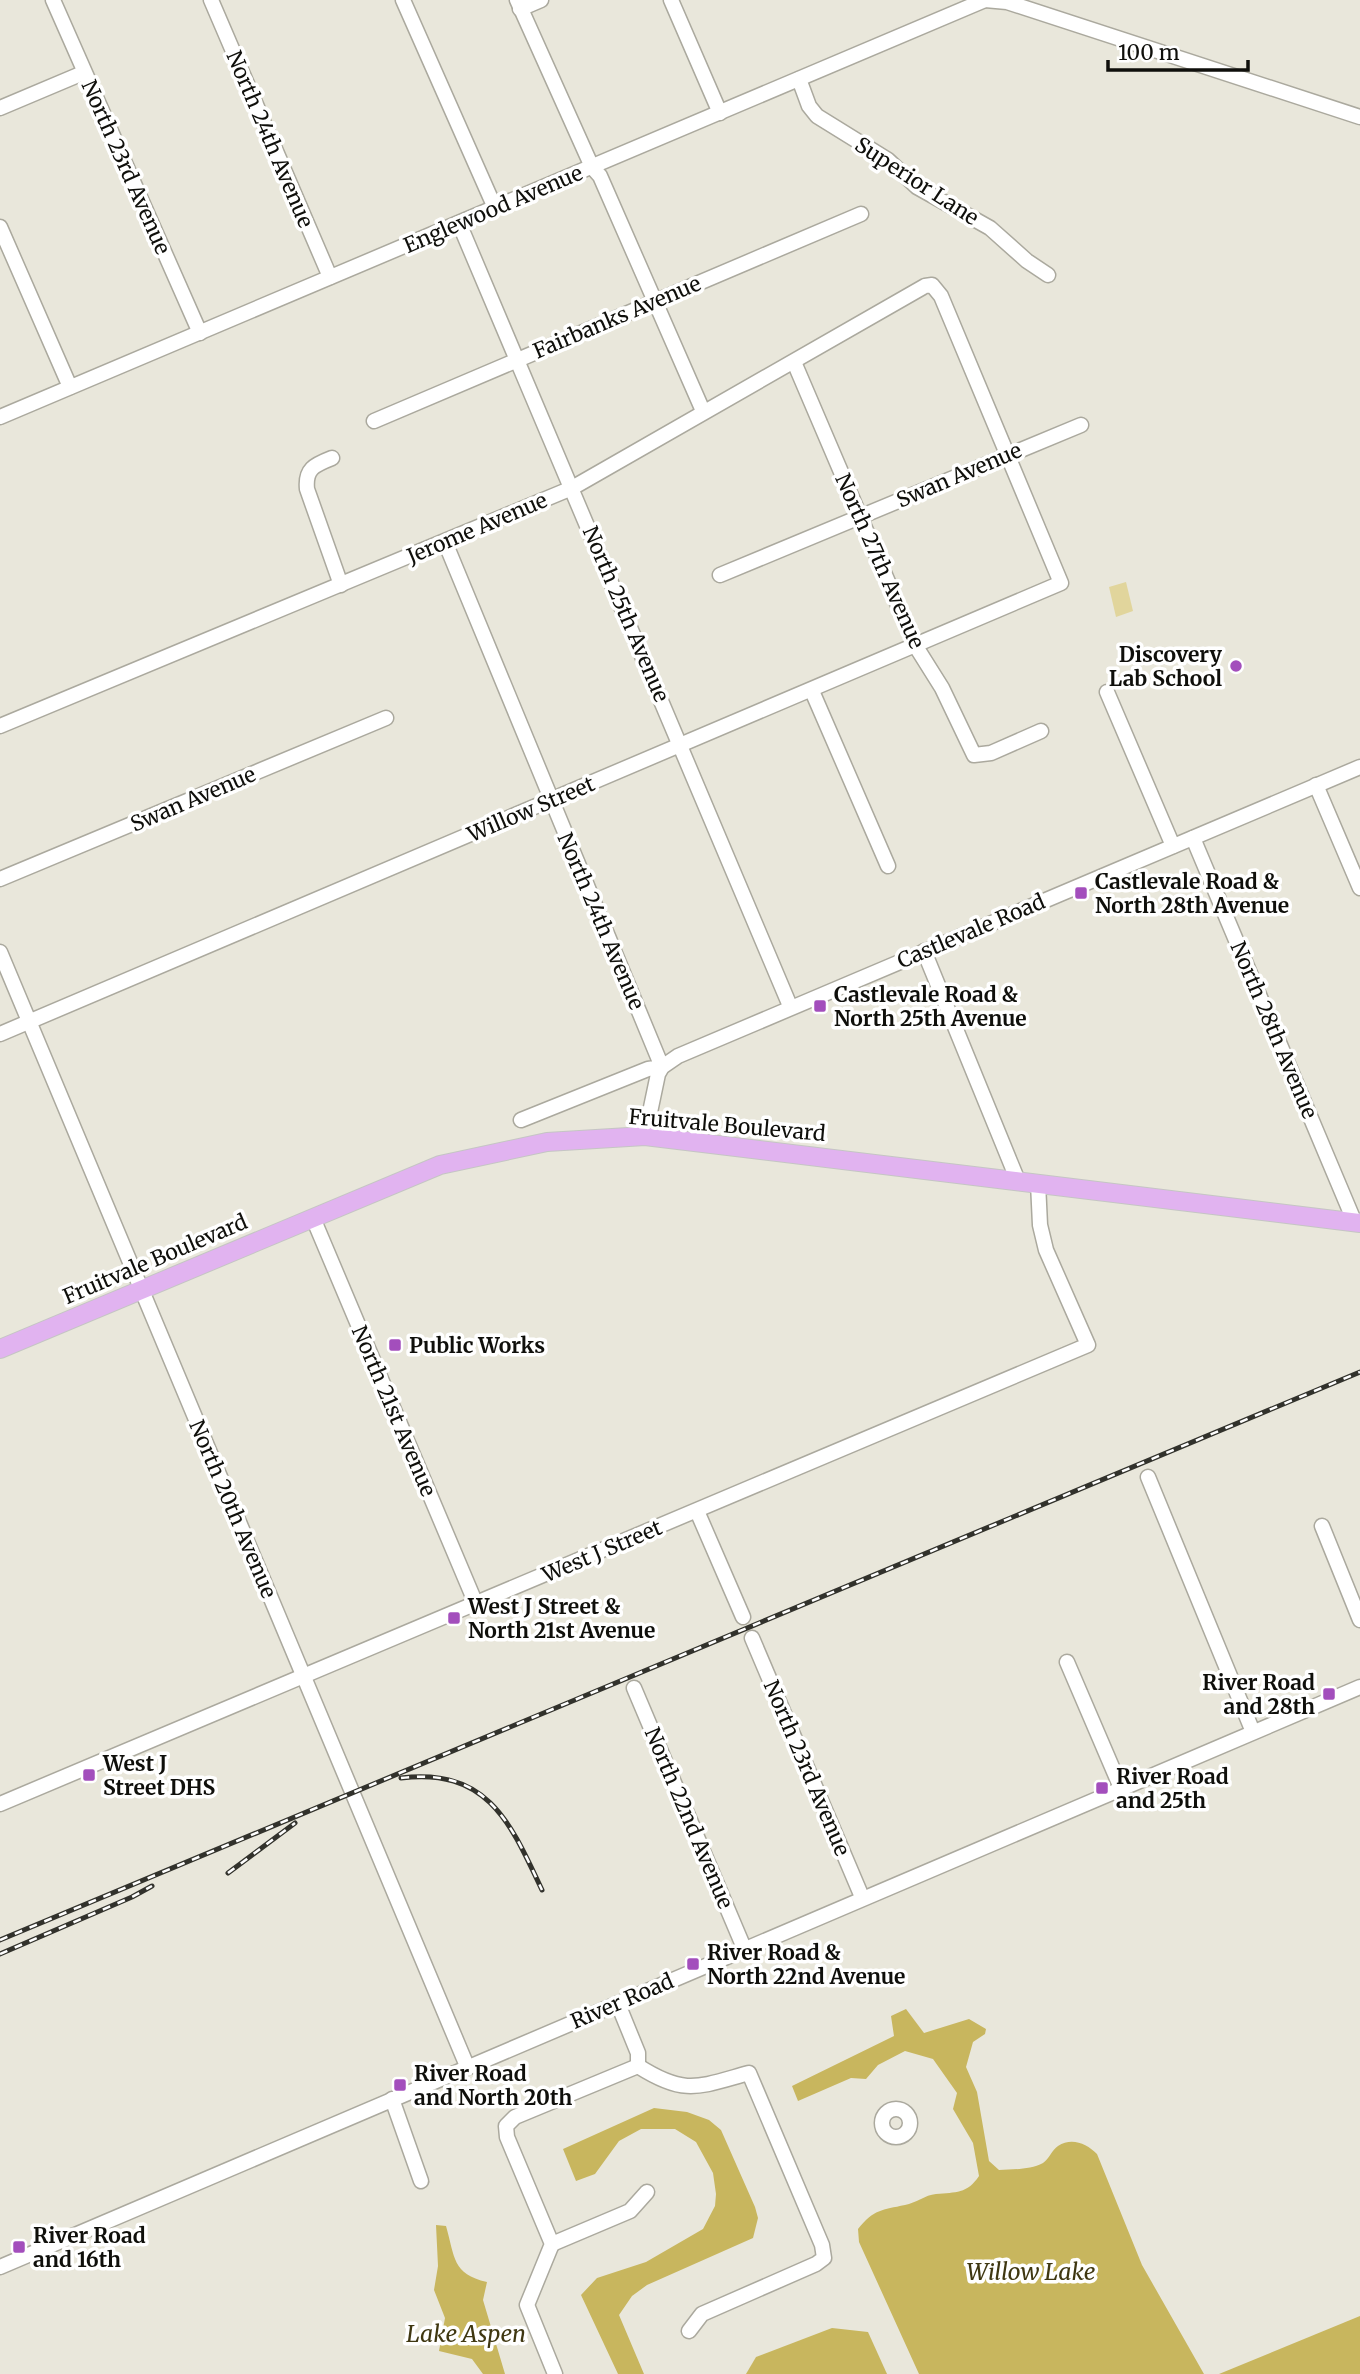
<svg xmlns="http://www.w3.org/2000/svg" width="1360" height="2374" font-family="Merriweather,serif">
	<rect width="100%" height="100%" fill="#e9e7db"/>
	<polygon fill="#e1d59c" points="1126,582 1133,611 1116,617 1109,587"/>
	<g fill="#c8b65e">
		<path d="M 906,2009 L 924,2033 L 969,2019 L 986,2029 L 985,2034 L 973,2042 L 966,2067 L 977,2092 L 989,2161 L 999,2170 C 1013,2169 1030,2170 1043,2163 C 1049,2159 1052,2150 1058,2146 C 1072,2137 1087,2144 1097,2154 L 1142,2265 L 1204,2374 L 919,2374 L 859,2242 L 858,2229 C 874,2209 882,2210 905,2205 C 916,2203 925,2195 936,2194 C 956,2192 967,2194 979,2176 L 973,2143 L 953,2109 L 957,2093 L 933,2059 L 905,2051 L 878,2065 L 866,2079 L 851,2078 L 798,2101 L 792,2086 L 894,2036 L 891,2016 Z"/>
		<polygon points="654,2108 687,2112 709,2120 721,2130 755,2207 758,2218 753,2238 647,2285 632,2296 619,2315 644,2374 618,2374 581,2295 597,2278 646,2262 703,2229 715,2206 716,2194 713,2173 696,2142 675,2129 641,2129 619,2141 595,2174 576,2181 563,2149"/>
		<path d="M 436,2225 L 446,2226 C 455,2257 452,2274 487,2282 L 483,2300 L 505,2374 L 483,2374 L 472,2359 L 439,2351 L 445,2318 L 434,2290 L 438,2266 Z"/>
		<polygon points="1360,2316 1360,2374 1219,2374"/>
		<polygon points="832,2328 868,2332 887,2374 746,2374 756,2357"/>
	</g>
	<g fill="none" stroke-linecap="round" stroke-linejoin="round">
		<g stroke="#aba99e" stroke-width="17">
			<g id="minor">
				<polyline points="53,0 200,333"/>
				<polyline points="211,0 330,277"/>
				<polyline points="403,0 495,208"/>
				<polyline points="517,0 592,167 600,176 703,411"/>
				<polyline points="671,0 720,113"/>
				<polyline points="985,0 1007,2 1360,117"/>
				<polyline points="520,9 541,0"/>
				<polyline points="799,79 809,106 817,116 888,160 917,187 990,228 1027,261 1048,275"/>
				<polyline points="0,108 83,73"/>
				<polyline points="459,223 790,1006"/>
				<polyline points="0,227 70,387"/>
				<polyline points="794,362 915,645 942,688 974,755 991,753 1041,731"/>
				<polyline points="0,417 985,0"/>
				<polyline points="374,421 861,214"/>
				<path d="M 332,458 C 314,465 305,469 307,489 L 341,585"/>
				<polyline points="445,542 662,1067 648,1069 521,1120"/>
				<polyline points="720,575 1081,425"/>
				<polyline points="812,691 888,866"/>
				<polyline points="1107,692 1173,846"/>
				<polyline points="0,726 572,488 925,286 932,285 941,296 1061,583 0,1034"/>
				<polyline points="1316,785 1360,888"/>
				<polyline points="1193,838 1355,1223"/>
				<polyline points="0,879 386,718"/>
				<polyline points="924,951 1018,1181"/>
				<polyline points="0,952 467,2066"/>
				<polyline points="645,1136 658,1074 662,1067 678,1056 1360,767"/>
				<polyline points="313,1218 476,1604"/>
				<polyline points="1148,1477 1253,1732"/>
				<polyline points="697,1511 743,1617"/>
				<polyline points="1322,1526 1360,1620"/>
				<polyline points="752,1638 862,1897"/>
				<polyline points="1067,1662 1121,1788"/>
				<polyline points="634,1688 744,1948"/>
				<polyline points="0,1804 1088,1345 1046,1250 1040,1225 1038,1183"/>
				<polyline points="618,2004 638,2053 638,2066"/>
				<polyline points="392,2099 421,2181"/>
				<circle cx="896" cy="2123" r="14"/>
				<polyline points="552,2244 630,2211 647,2192"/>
				<polyline points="0,2267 1360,1687"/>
				<path d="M 555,2374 L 527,2305 L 552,2244 L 507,2137 L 506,2126 L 515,2117 L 638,2066 C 685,2096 698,2087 749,2073 L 822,2245 L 824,2258 L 816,2264 L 702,2314 L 689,2331"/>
			</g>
		</g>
		<g stroke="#c5c5c4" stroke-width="20">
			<polyline id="major" points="0,1349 440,1165 547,1142 645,1136 1360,1223"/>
		</g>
		<use href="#minor" stroke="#fff" stroke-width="14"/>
		<use href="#major" stroke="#e1b3f0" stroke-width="18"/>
		<g stroke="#32322c" stroke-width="5">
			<g id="rail">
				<path d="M 401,1778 C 488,1767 511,1824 542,1890"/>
				<polyline points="228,1873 295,1823"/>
				<polyline points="0,1940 1360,1372"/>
				<polyline points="0,1954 132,1897 152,1886"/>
			</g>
		</g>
		<use href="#rail" stroke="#fff" stroke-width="2.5" stroke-dasharray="8" stroke-linecap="butt"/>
	</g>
	<g fill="#a34ebc" stroke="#fff" stroke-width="2.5">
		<circle cx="1236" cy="666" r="7"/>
		<rect x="1074" y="886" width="14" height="14" rx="3.5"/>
		<rect x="813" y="999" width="14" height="14" rx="3.5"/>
		<rect x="388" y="1338" width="14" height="14" rx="3.5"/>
		<rect x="447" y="1611" width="14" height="14" rx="3.5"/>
		<rect x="1322" y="1687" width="14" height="14" rx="3.5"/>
		<rect x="82" y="1768" width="14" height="14" rx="3.5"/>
		<rect x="1095" y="1781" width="14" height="14" rx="3.5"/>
		<rect x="686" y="1957" width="14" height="14" rx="3.5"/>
		<rect x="393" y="2078" width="14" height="14" rx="3.5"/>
		<rect x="12" y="2240" width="14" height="14" rx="3.5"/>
	</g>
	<g text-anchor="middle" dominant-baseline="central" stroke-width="7" stroke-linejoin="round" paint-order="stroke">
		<g font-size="21" fill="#0f0f0b" stroke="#fff">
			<text transform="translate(270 139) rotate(67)">North 24th Avenue</text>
			<text transform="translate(126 167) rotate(66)">North 23rd Avenue</text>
			<text transform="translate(917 181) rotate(33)">Superior Lane</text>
			<text transform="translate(493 209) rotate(-23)">Englewood Avenue</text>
			<text transform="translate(617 317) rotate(-23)">Fairbanks Avenue</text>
			<text transform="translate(959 475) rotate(-23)">Swan Avenue</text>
			<text transform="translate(477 528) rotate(-23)">Jerome Avenue</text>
			<text transform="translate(880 561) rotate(66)">North 27th Avenue</text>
			<text transform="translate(626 614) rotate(67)">North 25th Avenue</text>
			<text transform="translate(193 799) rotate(-23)">Swan Avenue</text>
			<text transform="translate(531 809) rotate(-23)">Willow Street</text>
			<text transform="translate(601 921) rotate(67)">North 24th Avenue</text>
			<text transform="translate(971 931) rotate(-23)">Castlevale Road</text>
			<text transform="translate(1274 1030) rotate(67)">North 28th Avenue</text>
			<text transform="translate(727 1125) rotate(5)">Fruitvale Boulevard</text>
			<text transform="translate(155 1259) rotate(-23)">Fruitvale Boulevard</text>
			<text transform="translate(394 1411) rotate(67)">North 21st Avenue</text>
			<text transform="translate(233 1509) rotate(67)">North 20th Avenue</text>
			<text transform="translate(602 1551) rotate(-23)">West J Street</text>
			<text transform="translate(807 1768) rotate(67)">North 23rd Avenue</text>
			<text transform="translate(689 1818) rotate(67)">North 22nd Avenue</text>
			<text transform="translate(622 2001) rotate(-23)">River Road</text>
		</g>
		<g font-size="21" font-weight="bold" fill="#0f0f0b" stroke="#fff" text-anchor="start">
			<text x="1222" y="654" text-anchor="end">Discovery<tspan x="1222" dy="24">Lab School</tspan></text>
			<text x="1095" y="881">Castlevale Road &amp;<tspan x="1095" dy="24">North 28th Avenue</tspan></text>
			<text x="834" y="994">Castlevale Road &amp;<tspan x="834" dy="24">North 25th Avenue</tspan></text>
			<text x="409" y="1345">Public Works</text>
			<text x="468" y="1606">West J Street &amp;<tspan x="468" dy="24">North 21st Avenue</tspan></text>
			<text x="1315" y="1682" text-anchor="end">River Road<tspan x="1315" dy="24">and 28th</tspan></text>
			<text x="103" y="1763">West J<tspan x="103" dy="24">Street DHS</tspan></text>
			<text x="1116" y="1776">River Road<tspan x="1116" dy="24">and 25th</tspan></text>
			<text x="707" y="1952">River Road &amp;<tspan x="707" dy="24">North 22nd Avenue</tspan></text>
			<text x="414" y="2073">River Road<tspan x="414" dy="24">and North 20th</tspan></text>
			<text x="33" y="2235">River Road<tspan x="33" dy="24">and 16th</tspan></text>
		</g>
		<g font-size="23" font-style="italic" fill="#3f3711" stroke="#fff">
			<text x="1031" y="2271">Willow Lake</text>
			<text x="466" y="2333">Lake Aspen</text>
		</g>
	</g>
	<path d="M1108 60v10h140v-10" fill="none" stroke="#0f0f0b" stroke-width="3.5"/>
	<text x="1118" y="60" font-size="21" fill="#0f0f0b" stroke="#ffffff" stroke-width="5" paint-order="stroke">100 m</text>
</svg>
